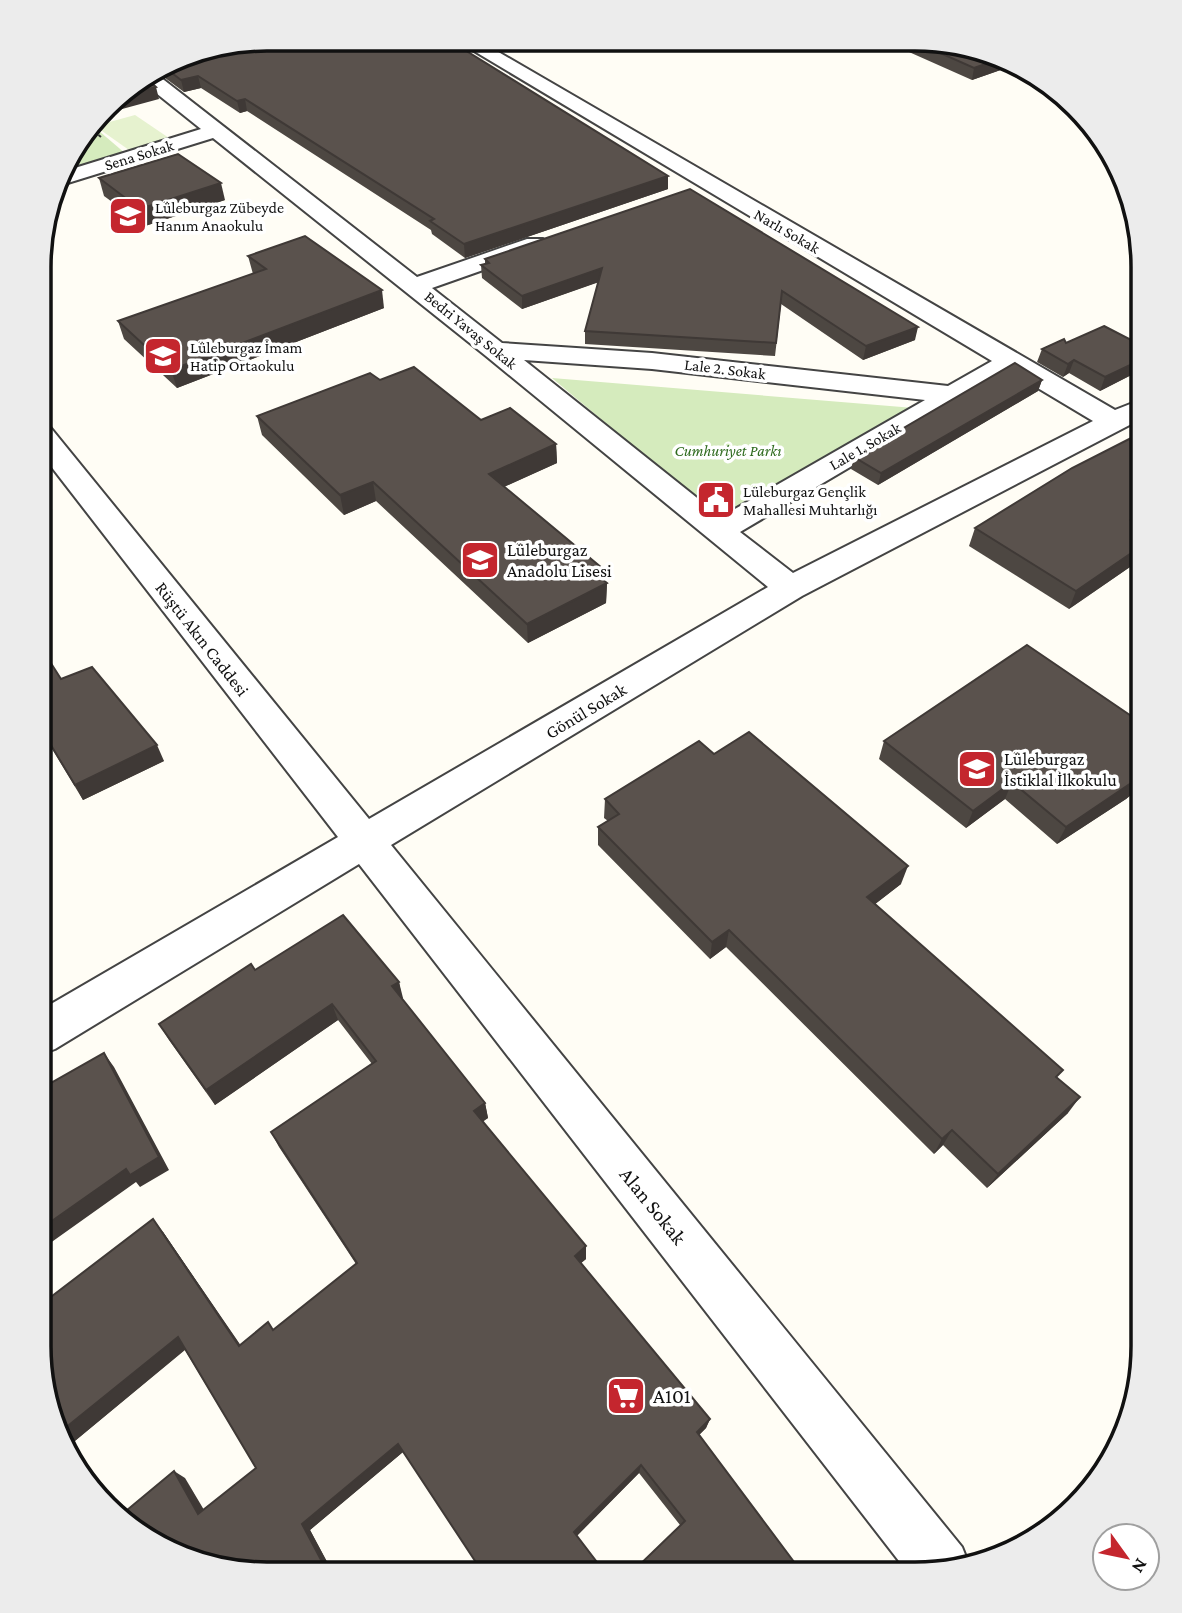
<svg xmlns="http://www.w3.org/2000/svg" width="1182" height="1613" font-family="'Crimson Pro',serif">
	<rect width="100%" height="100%" fill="#fffdf5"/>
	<g fill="#d5ebbd">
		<polygon points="92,125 126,154 62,173 69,153"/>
		<polygon points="552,378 914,408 722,521"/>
	</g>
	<polygon fill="#e6f2cf" points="135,115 169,138 129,150 95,126"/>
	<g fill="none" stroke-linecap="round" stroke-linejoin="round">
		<g stroke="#444" stroke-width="4">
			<path id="minor" d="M 454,39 L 476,39 L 1115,410 L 1143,399 L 1143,418 L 802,596 L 391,845 L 962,1547 L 968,1562 L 909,1574 L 359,864 L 55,1049 L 39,1055 L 39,1011 L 338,837 L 40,452 L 40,425 L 50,427 L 369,819 L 768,587 L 486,356 L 213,138 L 58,186 L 62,172 L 201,129 L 141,81 L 155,73 L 417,277 L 527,239 L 543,239 L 547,244 L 543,249 L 432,288 L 502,343 L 652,353 L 948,386 L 992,361 ZM 524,360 L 652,369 L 925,400 L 721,517 ZM 1011,372 L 1093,421 L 793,573 L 740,532 Z"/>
		</g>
		<polyline stroke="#333" stroke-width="2" stroke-dasharray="3.5 2" stroke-linecap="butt" points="90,128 101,137"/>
		<use href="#minor" fill="#fff" fill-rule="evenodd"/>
	</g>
	<g fill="#4d4742">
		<polygon points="467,39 468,51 466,51 668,176 668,189 465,258 432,234 431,230 247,111 240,113 201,88 184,92 157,72 193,51"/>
		<polygon points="481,39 519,39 492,45"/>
		<polygon points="882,40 945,41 1012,66 972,80"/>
		<polygon points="99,178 225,200 145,226 104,196"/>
		<polygon points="690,189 915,340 863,360 781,304 775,356 585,344 585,331 598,282 522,309 482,278 481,265 485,264 485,259"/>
		<polygon points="248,256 384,308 177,388 124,339 118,321 253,274"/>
		<polygon points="1066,343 1143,346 1143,369 1100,391 1069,373 1063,377 1037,362 1042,349"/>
		<polygon points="380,380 481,420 556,444 557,463 504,487 607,583 606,603 528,643 376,501 344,515 262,435 257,416"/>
		<polygon points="1042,380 1038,391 878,485 851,469 854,457"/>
		<polygon points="975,528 1143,558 1069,609 969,546"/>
		<polygon points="40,646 61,679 164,761 83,800 40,729"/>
		<polygon points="1143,724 1143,785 1126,799 1057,844 1005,799 966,828 879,759 884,741"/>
		<polygon points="714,754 901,884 875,904 1058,1078 1068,1113 987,1188 943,1145 934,1154 726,947 710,959 598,845 598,827 608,821 604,818 605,799"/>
		<polygon points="255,970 399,982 402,999 485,1103 488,1118 482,1121 586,1259 581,1263 710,1419 706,1428 699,1435 803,1574 680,1525 639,1473 577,1535 403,1452 310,1530 333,1573 237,1573 185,1478 203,1510 256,1468 185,1350 64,1450 163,1232 240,1345 274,1329 356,1264 279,1147 271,1132 372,1064 338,1020 215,1105 169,1040 159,1024"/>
	</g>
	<g fill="#3f3936">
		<polygon points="467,39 468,51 453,54 452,42"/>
		<polygon points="492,39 519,39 492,45"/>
		<polygon points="997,60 1012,66 972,80 974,68"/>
		<polygon points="198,76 201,88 184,92 181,80"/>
		<polygon points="156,87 159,99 100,115 114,98"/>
		<polygon points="245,99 247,111 240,113 237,101"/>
		<polygon points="668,176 668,189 465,258 464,244"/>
		<polygon points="221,183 225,200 145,226 140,209"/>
		<polygon points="602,268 602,281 522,309 522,296"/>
		<polygon points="382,290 384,308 177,388 171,370"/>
		<polygon points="918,327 915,340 863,360 866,346"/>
		<polygon points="1143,359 1143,369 1100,391 1105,377"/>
		<polygon points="1074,360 1069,373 1063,377 1068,364"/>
		<polygon points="1042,380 1038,391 878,485 881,473"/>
		<polygon points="556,444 557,463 490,493 489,474"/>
		<polygon points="373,482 376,501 344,515 340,495"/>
		<polygon points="1143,513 1143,526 1131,520"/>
		<polygon points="1143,545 1143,558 1069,609 1076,591"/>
		<polygon points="602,568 602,586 607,583 606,603 528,643 527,624 593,572"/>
		<polygon points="157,745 164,761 83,800 75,785"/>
		<polygon points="1143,775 1143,785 1126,799 1057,844 1066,827"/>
		<polygon points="1012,782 1005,799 966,828 973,811"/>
		<polygon points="908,866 901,884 861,915 867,897"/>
		<polygon points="729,930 726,947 710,959 712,942"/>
		<polygon points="399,982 403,998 397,1002 392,986"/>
		<polygon points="332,1004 338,1020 215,1105 206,1090"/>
		<polygon points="104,1053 114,1067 169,1170 140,1187 136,1182 39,1251 39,1230 126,1169"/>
		<polygon points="1080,1097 1068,1113 987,1188 998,1174"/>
		<polygon points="485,1103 488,1118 477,1126 474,1111"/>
		<polygon points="952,1130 943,1145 934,1154 942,1139"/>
		<polygon points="153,1219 163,1232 248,1356 239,1346"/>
		<polygon points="586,1246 586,1259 575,1268 575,1256"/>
		<polygon points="178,1337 188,1347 64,1450 62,1447 59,1433"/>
		<polygon points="710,1419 706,1428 694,1440 697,1432"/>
		<polygon points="398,1444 403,1452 310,1530 333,1573 328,1573 302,1524"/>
		<polygon points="641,1465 639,1473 575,1538 574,1532"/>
		<polygon points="174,1471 185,1478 210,1520 198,1514"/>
	</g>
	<g fill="#5a524d" stroke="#3f3936" stroke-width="2">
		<polygon points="267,38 466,39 452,42 668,176 464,244 430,221 434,219 245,99 237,101 198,76 181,80 164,67 193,51"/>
		<polygon points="911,40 945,41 997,60 974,68"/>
		<polygon points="146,78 156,87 114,98 117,95"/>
		<polygon points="178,154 221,183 140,209 99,178"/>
		<polygon points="690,189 918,327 866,346 782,291 776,343 585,331 602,268 522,296 481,265 489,263 485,259"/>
		<polygon points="305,236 382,290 171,370 118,321 266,269 248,256"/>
		<polygon points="1104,326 1143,346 1143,359 1105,377 1074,360 1068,364 1042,349 1064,339 1066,343"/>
		<polygon points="1015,363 1042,380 881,473 854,457"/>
		<polygon points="414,367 481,420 510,408 556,444 489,474 602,568 593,572 607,583 527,624 373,482 340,495 257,416 370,373 380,380"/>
		<polygon points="1143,432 1143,513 1131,520 1143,527 1143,545 1076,591 975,528 1072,468"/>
		<polygon points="1027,645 1143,724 1143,775 1066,827 1012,782 973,811 884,741"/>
		<polygon points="40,646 61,679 92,667 157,745 75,785 40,727"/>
		<polygon points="749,732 908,866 867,897 1063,1070 1056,1077 1080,1097 998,1174 952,1130 942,1139 729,930 712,942 598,827 619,814 605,799 699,741 714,754"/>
		<polygon points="343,915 399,982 392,986 485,1103 474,1111 586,1246 575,1256 710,1419 697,1432 803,1574 630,1574 685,1521 641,1465 574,1532 606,1574 483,1573 398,1444 302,1524 328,1573 237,1573 140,1536 121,1515 174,1471 198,1514 256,1468 178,1337 59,1433 38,1347 39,1306 153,1219 239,1346 268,1322 273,1330 357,1263 271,1132 376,1061 332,1004 206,1090 159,1024 251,964 255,970"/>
		<polygon points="104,1053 159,1157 130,1175 126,1169 39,1230 39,1099 47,1093 44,1087"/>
	</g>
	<defs>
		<g id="school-square" transform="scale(2.0125)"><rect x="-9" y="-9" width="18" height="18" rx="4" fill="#c4262e" stroke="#fff"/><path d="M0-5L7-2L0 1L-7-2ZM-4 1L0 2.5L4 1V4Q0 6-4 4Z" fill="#fff"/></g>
		<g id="civic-square" transform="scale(2.0125)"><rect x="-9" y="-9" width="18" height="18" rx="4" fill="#c4262e" stroke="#fff"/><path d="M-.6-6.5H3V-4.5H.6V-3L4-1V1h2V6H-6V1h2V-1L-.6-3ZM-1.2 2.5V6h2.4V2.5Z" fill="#fff"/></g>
		<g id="supermarket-square" transform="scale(2.0125)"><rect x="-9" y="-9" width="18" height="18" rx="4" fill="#c4262e" stroke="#fff"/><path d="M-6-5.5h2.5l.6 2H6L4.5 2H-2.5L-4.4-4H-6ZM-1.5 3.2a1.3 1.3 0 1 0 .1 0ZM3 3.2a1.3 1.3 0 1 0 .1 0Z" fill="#fff"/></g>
	</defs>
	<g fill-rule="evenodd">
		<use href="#school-square" x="128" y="216"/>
		<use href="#school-square" x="163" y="356"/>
		<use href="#civic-square" x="716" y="500"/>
		<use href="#school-square" x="480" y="560"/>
		<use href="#school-square" x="977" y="769"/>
		<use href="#supermarket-square" x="626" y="1396"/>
	</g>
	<g text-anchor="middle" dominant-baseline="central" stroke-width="7" stroke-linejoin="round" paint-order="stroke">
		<g font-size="16" fill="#111" stroke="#fff">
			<text transform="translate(139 155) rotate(-17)">Sena Sokak</text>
			<text transform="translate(787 231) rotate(30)">Narlı Sokak</text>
			<text transform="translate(471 330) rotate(39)">Bedri Yavaş Sokak</text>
			<text transform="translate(725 369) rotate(7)">Lale 2. Sokak</text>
			<text transform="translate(865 446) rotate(-30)">Lale 1. Sokak</text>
		</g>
		<g font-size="16" fill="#111" stroke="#fff" text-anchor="start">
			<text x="155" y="207">Lüleburgaz Zübeyde<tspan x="155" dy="18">Hanım Anaokulu</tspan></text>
			<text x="190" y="347">Lüleburgaz İmam<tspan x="190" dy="18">Hatip Ortaokulu</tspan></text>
			<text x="743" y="491">Lüleburgaz Gençlik<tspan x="743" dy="18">Mahallesi Muhtarlığı</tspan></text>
		</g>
		<g font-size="16" font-style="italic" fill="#2f6b1f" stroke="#fff">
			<text x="728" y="450">Cumhuriyet Parkı</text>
		</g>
		<g font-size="18" fill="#111" stroke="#fff" text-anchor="start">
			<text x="507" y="550">Lüleburgaz<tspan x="507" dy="21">Anadolu Lisesi</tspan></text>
			<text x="1004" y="759">Lüleburgaz<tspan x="1004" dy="21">İstiklal İlkokulu</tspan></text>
		</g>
		<g font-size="18" fill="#111" stroke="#fff">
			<text transform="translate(202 639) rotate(52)">Rüştü Akın Caddesi</text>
			<text transform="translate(586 711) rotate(-31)">Gönül Sokak</text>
		</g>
		<g font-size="21" fill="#111" stroke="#fff">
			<text transform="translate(653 1206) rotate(51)">Alan Sokak</text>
		</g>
		<g font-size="21" fill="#111" stroke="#fff" text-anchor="start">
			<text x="653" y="1396">A101</text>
		</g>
	</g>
	<path d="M0 0H1182V1613H0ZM267 51H915A216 216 0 0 1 1131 267V1346A216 216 0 0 1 915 1562H267A216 216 0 0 1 51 1346V267A216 216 0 0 1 267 51Z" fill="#ececec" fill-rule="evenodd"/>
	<path fill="none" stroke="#111" stroke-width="3.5" d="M267 51H915A216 216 0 0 1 1131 267V1346A216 216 0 0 1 915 1562H267A216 216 0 0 1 51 1346V267A216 216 0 0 1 267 51Z"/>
	<g transform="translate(1126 1557) rotate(123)"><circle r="33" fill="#ffffff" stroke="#a0a0a0" stroke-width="2"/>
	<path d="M0-5L12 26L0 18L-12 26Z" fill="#c4262e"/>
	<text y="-10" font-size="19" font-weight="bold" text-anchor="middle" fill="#111111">N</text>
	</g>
</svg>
